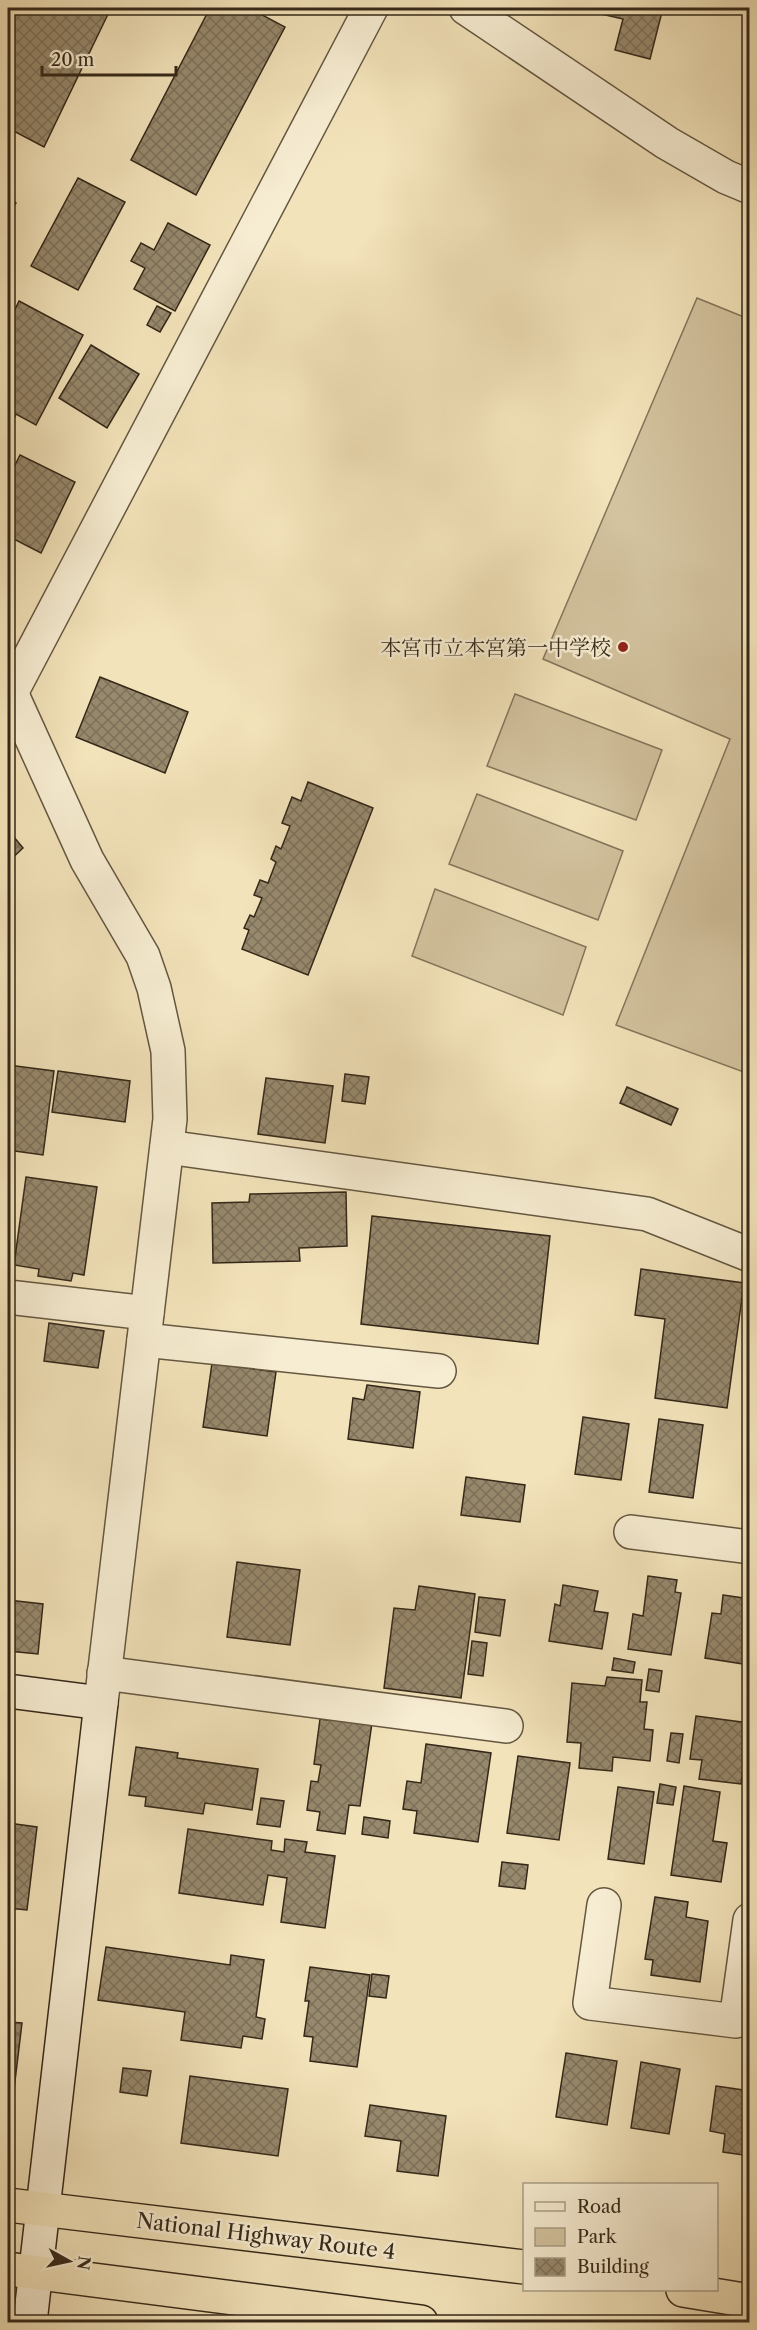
<svg xmlns="http://www.w3.org/2000/svg" width="757" height="2330" font-family="'Libre Caslon Text','Noto Serif JP',serif">
	<defs>
		<pattern id="building-cross-hatch" width="8" height="8" patternUnits="userSpaceOnUse" patternTransform="scale(1.5)"><rect width="8" height="8" fill="#97896d"/><path d="M0 0l8 8M0 8l8-8" fill="none" stroke="#7c7059"/></pattern>
	</defs>
	<rect width="100%" height="100%" fill="#f3e3ba"/>
	<filter id="stains"><feTurbulence type="fractalNoise" baseFrequency=".00333" numOctaves="4"/><feColorMatrix values="0 0 0 0 .2 0 0 0 0 .09 0 0 0 0 .02 0 0 0 .5 -.17"/></filter>
	<radialGradient id="worn" r=".72"><stop offset=".6" stop-color="#630" stop-opacity="0"/><stop offset="1" stop-color="#630" stop-opacity=".3"/></radialGradient>
	<g fill="#d3c39f" stroke="#84765c" stroke-width="1.5">
		<polygon points="697,298 749,319 749,1074 616,1025 730,739 543,659"/>
		<polygon points="515,694 662,750 636,820 487,766"/>
		<polygon points="477,794 623,851 598,920 449,864"/>
		<polygon points="435,889 586,947 563,1015 412,956"/>
	</g>
	<g fill="url(#building-cross-hatch)" stroke="#342819" stroke-width="1.5">
		<polygon points="8,8 104,8 110,10 44,147 8,128"/>
		<polygon points="210,8 249,8 285,27 196,195 131,160"/>
		<polygon points="602,8 663,8 650,59 615,50 623,19 601,14"/>
		<polygon points="78,178 125,202 78,290 31,266"/>
		<polygon points="8,196 16,203 8,213"/>
		<polygon points="168,223 210,245 175,311 134,289 145,268 131,261 141,243 154,250"/>
		<polygon points="19,301 83,335 36,425 16,414 11,426 8,424 8,324"/>
		<polygon points="157,306 171,313 160,332 147,325"/>
		<polygon points="91,345 139,374 107,428 59,398"/>
		<polygon points="20,455 75,482 41,553 8,536 8,479"/>
		<polygon points="100,677 188,712 165,773 76,737"/>
		<polygon points="308,782 373,808 308,975 242,949 249,930 244,928 250,915 254,917 262,898 254,895 260,880 268,883 276,862 271,859 276,846 281,849 290,826 282,823 292,797 301,801"/>
		<polygon points="8,830 23,848 8,862"/>
		<polygon points="8,1065 54,1071 43,1155 8,1150"/>
		<polygon points="58,1071 130,1081 125,1122 52,1112"/>
		<polygon points="345,1074 369,1077 365,1104 342,1101"/>
		<polygon points="266,1078 333,1086 325,1143 258,1134"/>
		<polygon points="627,1087 678,1109 671,1125 620,1103"/>
		<polygon points="26,1177 97,1187 84,1275 73,1273 71,1281 38,1276 39,1269 14,1265"/>
		<polygon points="346,1192 347,1246 299,1248 300,1261 213,1263 212,1203 249,1202 250,1194"/>
		<polygon points="372,1216 550,1236 538,1344 361,1324"/>
		<polygon points="641,1269 744,1283 727,1408 655,1398 665,1319 635,1315"/>
		<polygon points="49,1323 104,1331 98,1368 44,1361"/>
		<polygon points="212,1363 276,1372 267,1436 203,1427"/>
		<polygon points="367,1385 420,1392 413,1448 348,1439 353,1398 364,1400"/>
		<polygon points="583,1417 629,1424 621,1480 575,1474"/>
		<polygon points="659,1419 703,1425 693,1498 649,1492"/>
		<polygon points="466,1477 525,1485 520,1522 461,1515"/>
		<polygon points="237,1562 300,1570 290,1645 227,1637"/>
		<polygon points="648,1576 677,1580 675,1592 681,1593 671,1655 628,1649 633,1614 643,1616"/>
		<polygon points="563,1585 598,1591 594,1611 608,1613 602,1649 549,1641 555,1604 560,1606"/>
		<polygon points="419,1586 475,1594 461,1698 384,1688 394,1608 415,1610"/>
		<polygon points="723,1595 750,1599 750,1665 705,1658 712,1613 721,1614"/>
		<polygon points="479,1597 505,1600 500,1636 475,1632"/>
		<polygon points="8,1600 43,1604 38,1654 8,1651"/>
		<polygon points="472,1641 487,1643 483,1676 468,1674"/>
		<polygon points="614,1658 635,1662 633,1673 612,1670"/>
		<polygon points="649,1669 662,1671 659,1692 646,1690"/>
		<polygon points="607,1677 642,1680 640,1702 647,1702 644,1729 653,1730 650,1761 613,1757 612,1771 579,1768 581,1743 567,1742 572,1683 605,1686"/>
		<polygon points="696,1716 749,1723 741,1784 699,1779 702,1760 690,1759"/>
		<polygon points="327,1717 372,1723 360,1806 349,1805 345,1834 317,1830 320,1812 307,1810 311,1781 318,1782 321,1765 314,1764 320,1719 327,1720"/>
		<polygon points="671,1733 683,1734 679,1763 667,1761"/>
		<polygon points="426,1744 491,1753 478,1842 414,1833 417,1811 403,1809 407,1781 421,1783"/>
		<polygon points="136,1747 178,1753 177,1758 258,1769 252,1810 205,1803 203,1814 145,1806 146,1797 129,1795"/>
		<polygon points="518,1756 570,1763 559,1840 507,1833"/>
		<polygon points="660,1784 676,1787 673,1805 657,1803"/>
		<polygon points="684,1786 720,1792 713,1841 727,1843 721,1882 671,1875"/>
		<polygon points="618,1787 654,1792 644,1864 608,1859"/>
		<polygon points="261,1798 284,1801 280,1827 257,1824"/>
		<polygon points="364,1817 390,1821 388,1838 362,1834"/>
		<polygon points="8,1823 37,1827 27,1910 8,1908"/>
		<polygon points="188,1829 272,1841 271,1850 284,1852 285,1839 307,1842 305,1852 335,1856 325,1928 281,1922 287,1878 268,1875 263,1905 179,1893"/>
		<polygon points="502,1862 528,1865 525,1889 499,1886"/>
		<polygon points="655,1897 688,1902 686,1917 708,1921 700,1982 651,1975 653,1960 645,1959"/>
		<polygon points="106,1947 230,1965 231,1955 264,1960 256,2017 265,2019 262,2039 243,2036 241,2048 181,2040 185,2012 98,2000"/>
		<polygon points="310,1967 370,1975 357,2067 310,2061 313,2037 304,2036 309,2001 305,2001"/>
		<polygon points="372,1974 389,1976 386,1998 369,1996"/>
		<polygon points="8,2022 22,2023 11,2114 8,2114"/>
		<polygon points="566,2053 617,2061 607,2125 556,2117"/>
		<polygon points="641,2062 680,2069 669,2134 631,2128"/>
		<polygon points="123,2068 151,2071 147,2096 120,2092"/>
		<polygon points="190,2076 288,2089 278,2156 181,2143"/>
		<polygon points="716,2086 750,2091 750,2156 723,2152 725,2134 710,2131"/>
		<polygon points="370,2105 446,2116 438,2176 397,2171 401,2141 365,2136"/>
	</g>
	<g fill="none" stroke-linecap="round" stroke-linejoin="round">
		<g stroke="#645741" stroke-width="36">
			<g id="street">
				<polyline points="466,8 667,143 726,177 750,187"/>
				<polyline points="8,686 87,860 143,956 154,988 168,1051 170,1119 101,1703"/>
				<polyline points="11,693 371,8"/>
				<polyline points="167,1147 647,1214 750,1255"/>
				<polyline points="8,1297 147,1313"/>
				<polyline points="144,1340 439,1371"/>
				<polyline points="631,1532 750,1547"/>
				<polyline points="104,1673 506,1726"/>
				<polyline points="604,1905 590,2003 736,2021 750,1920"/>
			</g>
		</g>
		<g stroke="#342819" stroke-width="36">
			<polyline id="secondary" points="8,1691 101,1703 30,2322"/>
		</g>
		<g stroke="#342819" stroke-width="36">
			<g id="highway">
				<polyline points="8,2205 524,2267"/>
				<polyline points="8,2269 421,2322"/>
				<polyline points="683,2290 750,2301"/>
			</g>
		</g>
		<use href="#street" stroke="#f7edd2" stroke-width="33"/>
		<use href="#secondary" stroke="#f7edd2" stroke-width="33"/>
		<use href="#highway" stroke="#f3e3ba" stroke-width="33"/>
	</g>
	<circle fill="#8f2418" stroke="#f7edd2" stroke-width="2" cx="623" cy="647" r="6"/>
	<g text-anchor="middle" dominant-baseline="central" stroke-width="5" stroke-linejoin="round" paint-order="stroke">
		<g font-size="21" fill="#342819" stroke="#f7edd2" text-anchor="end">
			<text x="611" y="647">本宮市立本宮第一中学校</text>
		</g>
		<g font-size="21" fill="#342819" stroke="#f7edd2">
			<text transform="translate(266 2236) rotate(7)">National Highway Route 4</text>
		</g>
	</g>
	<rect width="757" height="2330" fill="none" stroke="#f3e3ba" stroke-width="30"/>
	<rect x="9" y="9" width="739" height="2312" fill="none" stroke="#342819" stroke-width="3"/>
	<rect x="15" y="15" width="727" height="2300" fill="none" stroke="#342819" stroke-width="1.5"/>
	<rect x="523" y="2183" width="195" height="108" fill="#f7edd2" stroke="#a99e88" stroke-width="1.5"/>
	<rect x="535" y="2202" width="30" height="9" fill="#f7edd2" stroke="#a99e88" stroke-width="1.5"/>
	<text x="577" y="2213" font-size="18" fill="#342819">Road</text>
	<rect x="535" y="2228" width="30" height="18" fill="#d3c39f" stroke="#a99e88" stroke-width="1.5"/>
	<text x="577" y="2243" font-size="18" fill="#342819">Park</text>
	<rect x="535" y="2258" width="30" height="18" fill="url(#building-cross-hatch)" stroke="#a99e88" stroke-width="1.5"/>
	<text x="577" y="2273" font-size="18" fill="#342819">Building</text>
	<g transform="translate(69 2261) rotate(98)" stroke="#f7edd2" stroke-width="4.5" paint-order="stroke">
	<path d="M0-4.5L10 22L0 15L-10 22Z" fill="#342819"/>
	<text y="-9" font-size="16" font-weight="bold" text-anchor="middle" fill="#342819">N</text>
	</g>
	<path d="M42 66v9h134v-9" fill="none" stroke="#342819" stroke-width="3"/>
	<text x="51" y="66" font-size="18" fill="#342819" stroke="#f7edd2" stroke-width="4.5" paint-order="stroke">20 m</text>
	<rect width="100%" height="100%" filter="url(#stains)"/>
	<rect width="100%" height="100%" fill="url(#worn)"/>
</svg>
